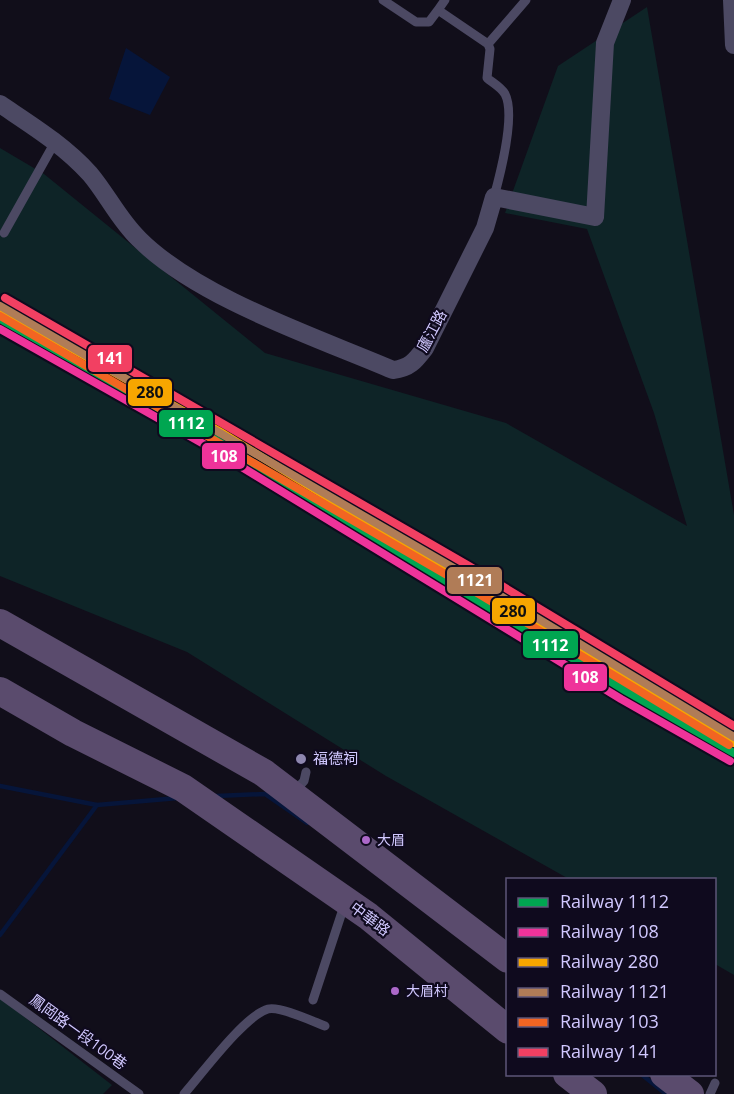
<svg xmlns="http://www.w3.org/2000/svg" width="734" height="1094" font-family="'Open Sans','Noto Sans TC',sans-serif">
<rect width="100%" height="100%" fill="#110e1a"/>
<!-- green -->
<path fill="#0e2427" d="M647 7 734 515V975L715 964 714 880 569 879 386 776 187 652 0 576V148L44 174 265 353 506 423 687 526 654 413 587 229 505 213 558 66Z
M0 998 112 1085 103 1094H0Z"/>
<!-- water -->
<path fill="#06153a" d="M126 48 170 77 150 115 109 99Z"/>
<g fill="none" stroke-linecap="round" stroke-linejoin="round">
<!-- stream -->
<path stroke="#06153a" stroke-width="4.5" d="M0 786 97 805 178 798
M216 796 265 794 307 823
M0 935 97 805
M641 1074 666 1094"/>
<!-- lane -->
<path stroke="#4c4963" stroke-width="9" d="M383 0 416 22H429L438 10
M445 0 438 10 488 44
M494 197C500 175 516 115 505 94 501 87 493 83 487 78L490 49 488 44 526 0
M4 233 55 142
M294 792 304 781 306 772
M0 994 139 1094
M313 1000 345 903
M184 1094C201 1075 245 1015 268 1009 280 1006 312 1021 325 1026
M710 1094 715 1083"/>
<!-- street -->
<path stroke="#4c4963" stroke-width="18" d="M732 0 734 45
M0 104C31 125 64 145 90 174 107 194 119 220 139 239 198 298 316 337 393 370 410 368 415 361 425 348L485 228 494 197 595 217 605 43 622 0"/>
<!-- primary -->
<path stroke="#5a4b6d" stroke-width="28" d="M0 623 264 773 508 959
M0 691 73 733 183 788 368 916 508 1030
M567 1074 593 1094
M664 1074 690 1094"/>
<!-- rail-1 casing -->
<g stroke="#0f0a1e" stroke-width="12">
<path id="rail-1" d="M0 319 214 439 626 691 734 753"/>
</g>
<!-- rail-2 casing -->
<g stroke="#0f0a1e" stroke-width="12">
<path id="rail-2" d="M0 329 209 447 621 699 730 761"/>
</g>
<!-- rail-3 casing -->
<g stroke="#0f0a1e" stroke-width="12">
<path id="rail-3" d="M4 311 219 431 631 683 734 743"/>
</g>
<!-- rail-4 casing -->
<g stroke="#0f0a1e" stroke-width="12">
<path id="rail-4" d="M0 306 464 574 734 737"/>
</g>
<!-- rail-5 casing -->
<g stroke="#0f0a1e" stroke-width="12">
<path id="rail-5" d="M0 316 459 582 729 745"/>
</g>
<!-- rail-6 casing -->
<g stroke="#0f0a1e" stroke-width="12">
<path id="rail-6" d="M5 298 469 566 734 726"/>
</g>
<!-- rail-1 -->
<use href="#rail-1" stroke="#00a651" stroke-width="8"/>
<!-- rail-2 -->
<use href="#rail-2" stroke="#ef339a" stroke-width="8"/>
<!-- rail-3 -->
<use href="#rail-3" stroke="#f7a600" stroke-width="8"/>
<!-- rail-4 -->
<use href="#rail-4" stroke="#b07c57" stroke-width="8"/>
<!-- rail-5 -->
<use href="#rail-5" stroke="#f26522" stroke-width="8"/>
<!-- rail-6 -->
<use href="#rail-6" stroke="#f24062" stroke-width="8"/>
</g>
<!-- markers -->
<circle fill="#8e87af" stroke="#0f0a1e" stroke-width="2" cx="301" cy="759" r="6"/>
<g fill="#ac68c9" stroke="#0f0a1e" stroke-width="2">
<circle cx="366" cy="840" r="5"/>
<circle cx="395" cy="991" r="5"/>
</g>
<g text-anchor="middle" stroke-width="4.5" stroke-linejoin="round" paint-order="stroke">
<!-- bus labels -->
<g font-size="14" fill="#d1c8ff" stroke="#0f0a1e" text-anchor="start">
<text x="377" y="845">大眉</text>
<text x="406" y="996">大眉村</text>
</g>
<!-- street labels -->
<g font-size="15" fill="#d1c8ff" stroke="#0f0a1e">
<text transform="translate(432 331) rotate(-62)" y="5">廬江路</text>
<text transform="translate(370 919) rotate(37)" y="5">中華路</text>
<text transform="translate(78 1032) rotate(36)" y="5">鳳岡路一段100巷</text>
</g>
<!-- poi labels -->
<g font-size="15" fill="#d1c8ff" stroke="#0f0a1e" text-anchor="start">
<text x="313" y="764">福德祠</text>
</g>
</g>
<g stroke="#0f0a1e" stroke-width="2">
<rect x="87" y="344" width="46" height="29" rx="6" fill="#f24062"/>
<rect x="127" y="378" width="46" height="29" rx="6" fill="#f7a600"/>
<rect x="158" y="409" width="56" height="29" rx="6" fill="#00a651"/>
<rect x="201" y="442" width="45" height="28" rx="6" fill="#ef339a"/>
<rect x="446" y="566" width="57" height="29" rx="6" fill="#b07c57"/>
<rect x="491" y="597" width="45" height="28" rx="6" fill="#f7a600"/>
<rect x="522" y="630" width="57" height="29" rx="6" fill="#00a651"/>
<rect x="563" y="663" width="45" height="29" rx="6" fill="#ef339a"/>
</g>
<g font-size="16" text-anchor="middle" font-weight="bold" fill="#fff">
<text x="110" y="364">141</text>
<text x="186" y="429">1112</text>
<text x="224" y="462">108</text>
<text x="475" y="586">1121</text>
<text x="550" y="651">1112</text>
<text x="585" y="683">108</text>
</g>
<g font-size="16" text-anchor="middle" font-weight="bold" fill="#111">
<text x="150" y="398">280</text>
<text x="513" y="617">280</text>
</g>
<!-- legend -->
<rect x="506" y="878" width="210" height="198" fill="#0f0a1e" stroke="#5d5678" stroke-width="1.5"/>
<rect x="518" y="898" width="30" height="9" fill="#00a651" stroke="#5d5678" stroke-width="1.5"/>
<text x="560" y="908" font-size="18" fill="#d1c8ff">Railway 1112</text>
<rect x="518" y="928" width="30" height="9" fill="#ef339a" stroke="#5d5678" stroke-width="1.5"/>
<text x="560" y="938" font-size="18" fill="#d1c8ff">Railway 108</text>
<rect x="518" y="958" width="30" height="9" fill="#f7a600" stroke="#5d5678" stroke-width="1.5"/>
<text x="560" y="968" font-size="18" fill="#d1c8ff">Railway 280</text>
<rect x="518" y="988" width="30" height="9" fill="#b07c57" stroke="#5d5678" stroke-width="1.5"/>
<text x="560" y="998" font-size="18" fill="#d1c8ff">Railway 1121</text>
<rect x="518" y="1018" width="30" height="9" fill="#f26522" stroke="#5d5678" stroke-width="1.5"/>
<text x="560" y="1028" font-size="18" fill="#d1c8ff">Railway 103</text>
<rect x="518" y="1048" width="30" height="9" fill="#f24062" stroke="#5d5678" stroke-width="1.5"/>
<text x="560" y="1058" font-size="18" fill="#d1c8ff">Railway 141</text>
</svg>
